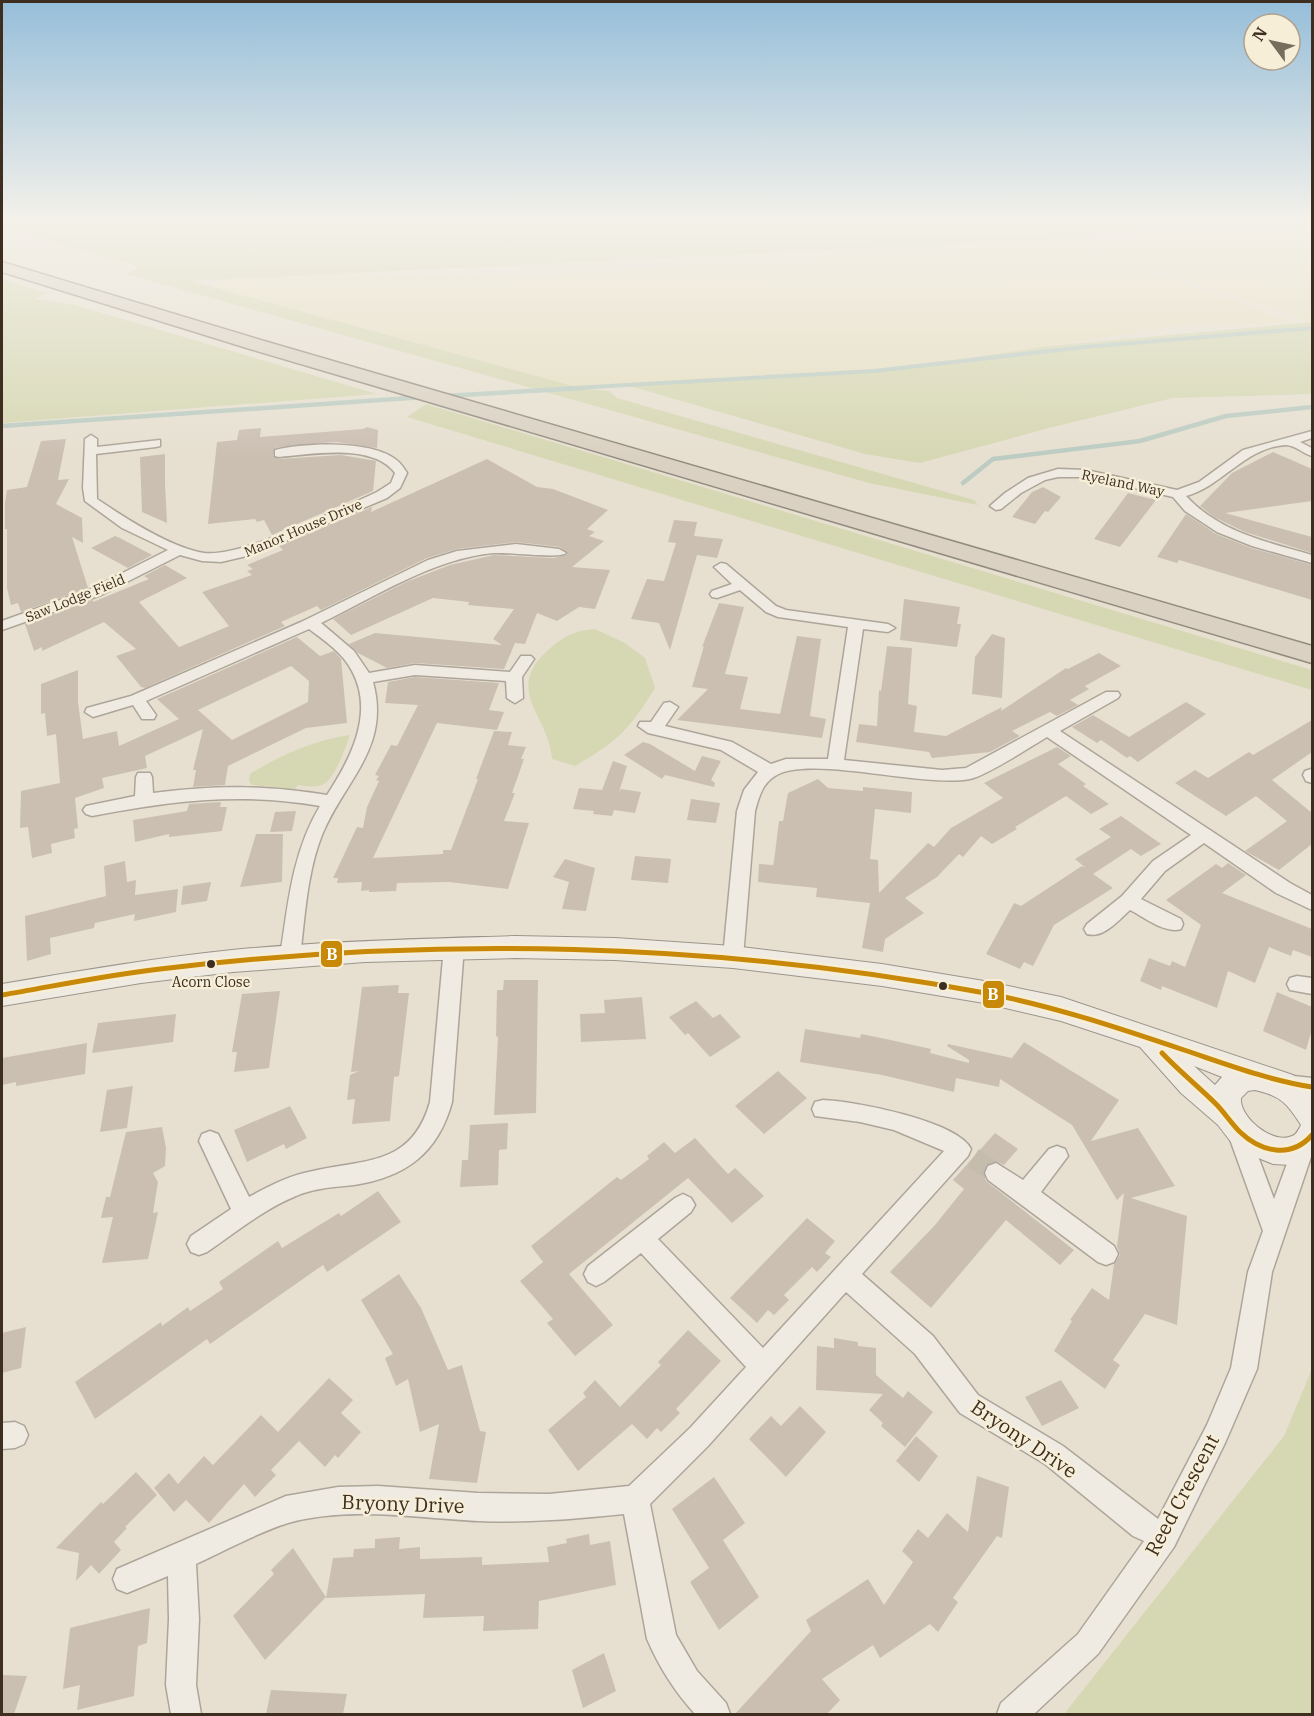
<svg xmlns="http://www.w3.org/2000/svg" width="1314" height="1716" font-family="'IBM Plex Serif',serif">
<rect width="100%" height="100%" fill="#e7e0d1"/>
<!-- farmland -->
<path fill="#e6dfc2" d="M1312 218V322L1079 244Z
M1064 243 1178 280 1296 324H1193L874 372 580 388 214 287 226 275 560 274Z"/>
<!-- green -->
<path fill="#d6d7b3" d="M2 218H1271L1062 239 191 281 580 388 609 391 617 398 974 500 978 505 869 483 126 274 140 267 2 228Z
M2 279 46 293 35 299 75 305 377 394 2 423Z
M1312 322V394L1173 398 1049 428 920 463 865 454 626 385 874 372 1048 346Z
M426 404 1312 670V690L407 417Z
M595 629 625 643 645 658 655 688C629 730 618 741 575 766L552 759C550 718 504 691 546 652 563 637 572 631 595 629Z
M350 735C346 747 334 781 322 785 314 788 306 786 298 785L295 789 252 785 249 781 250 774C280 755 315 740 350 735Z
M1312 1369V1714H1064L1284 1436Z"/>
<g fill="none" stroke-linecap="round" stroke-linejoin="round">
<!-- stream-far1 -->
<path stroke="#bcccc2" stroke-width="4" d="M557 389 874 371 1085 347 1312 328"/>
<!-- stream -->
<path stroke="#bcccc2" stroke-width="4.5" d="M444 396 583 388
M2 426 424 397
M963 483 993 459 1140 441 1226 416 1312 407"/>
</g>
<!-- building -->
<path fill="#cbbfb2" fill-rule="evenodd" d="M367 427 378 430 377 448 337 442 303 444 275 448 273 456 279 459 341 455 371 460 376 461 373 491 272 535 264 520 257 522 255 519 208 524 217 442 237 440 239 430 261 428 260 437 363 429Z
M66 439 58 480 69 479 56 504 82 518 83 543 72 537 88 588 21 612 18 603 11 605 7 588V529H5V503L7 490 27 487 41 441Z
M1273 452 1312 469V501L1225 513 1312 537V553L1245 532 1214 517 1200 506 1232 473Z
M165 454V483L167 523 142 512 140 457Z
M487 459 537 487 553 489 608 510 587 529 595 532 589 536 604 541 572 567 610 570 595 609 579 607 557 621 537 613 525 644 515 643 504 669 415 663 387 668 358 653 349 644 375 633 502 645 493 639 514 609 468 605 469 602 433 598 351 635 333 619 406 582 450 565 494 555 554 558 568 554 560 547 516 542 457 549 427 558 321 610 317 606 281 622 285 626 145 688 141 687 116 656 136 649 104 622 42 651V647L34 651 25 624 93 600V602L149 579 144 576 165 565 187 578 139 602 179 647 229 626 202 592 252 575 247 571 253 569 247 565 283 550 279 546 372 507 371 512Z
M1043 487 1061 497 1048 512 1045 511 1035 524 1012 517 1032 492Z
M1128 493 1156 500 1120 547 1094 539Z
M1186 514 1216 534 1251 548 1312 565V600L1179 560 1177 563 1157 557Z
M674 520 697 522 694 536 723 539 717 558 697 555 670 650 659 623 631 619 647 579 664 581 676 543 668 542Z
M115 536 120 538 152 555 128 568 91 548Z
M904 599 960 607 957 624H961L957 647 900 640Z
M719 603 744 607 725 674 748 677 740 709 780 714 797 636 821 639 810 716 826 719 822 738 677 720 708 689 692 687 704 646 702 647Z
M992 634 1005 638 1002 698 972 694 975 657Z
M297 637 320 656 334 651 341 659 347 723 306 728 228 766 225 785 193 787 196 770H193L203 729 145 756 147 768 102 778 104 788 75 798 78 828 74 829 75 838 51 844 52 853 32 858 28 827 20 828 21 791 60 783 56 734 47 736 45 713 41 714V684L78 670V702L83 739 117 731 119 746 179 719 157 699ZM291 666 309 681 308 702 232 740 198 710Z
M887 646 912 648 908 704 917 706 914 732 946 736 1002 707 1001 711 1066 668 1068 669 1099 653 1121 666 1085 686 1089 689 1070 700 1078 705 1057 716 1050 712 1012 731 1020 736 990 752 932 758 929 752 856 742 859 724 877 726 879 690 881 691Z
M415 677 499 683 489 710 504 712 497 730 437 723 373 858 443 854V850H451L478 779H476L494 731 512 732 508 745 526 747 521 759H524L512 793H515L504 821 529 823 508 889 449 882 397 883 396 891 369 892V890L361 891 362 882 337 883 338 878H333L357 827 363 828 367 807 379 781 376 780 379 776 375 775 391 745 397 746 418 705 385 703 388 682Z
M1186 702 1206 714 1138 762 1130 756 1127 758 1101 740 1097 743 1072 727 1093 715 1129 737Z
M1312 720V752L1272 780 1312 813V844L1279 870 1245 851 1287 821 1256 796 1226 816 1175 783 1195 770 1208 778 1249 752 1253 755Z
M643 742 650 744 695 771 702 756 721 761 711 780 715 783 714 787 665 775 662 779 624 755Z
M1057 747 1071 756 1058 764 1086 784 1083 786 1109 804 1091 814 1066 796 1015 827 1017 829 992 844 981 836 963 857 959 854 937 877 905 898 924 913 885 939 883 952 862 948 870 903 816 897 817 888 758 882 759 864 773 865 774 861 779 821H783L788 793 818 779 828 788 863 791V787L912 792 911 813 875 809 870 859 878 860 879 893 928 843 934 847 951 828 1003 798 984 783Z
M613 761 627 766 619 792 621 789 641 792 635 813 614 810 612 816 593 814 594 811 573 809 579 788 602 790Z
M691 799 720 803 716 823 687 820Z
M221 802 220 807H227L222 831 169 837V834L135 842 133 820 187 811 189 804Z
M296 811 292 831 270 832 275 812Z
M1121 816 1161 844 1141 856 1131 849 1093 874 1113 888 1054 925 1033 966 1024 962 1020 969 986 954 1014 903 1021 906 1082 866 1086 868 1075 859 1111 837 1099 829Z
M256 834H283L282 882 240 887Z
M635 856 671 859 668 883 631 880Z
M565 859 595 868 586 911 562 909 569 882 553 877Z
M125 861 127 882 136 880 135 895 178 889 176 912 134 921 135 914 95 923 94 928 50 938 51 954 27 961 25 916 106 896 104 866Z
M1228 863 1246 875 1222 893 1312 929V957L1293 950 1291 956 1269 947 1255 983 1228 971 1217 1008 1162 986 1161 990 1140 981 1149 958 1170 966 1172 961 1185 967 1201 925 1166 900 1216 864 1222 868Z
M211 882 207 901 181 905 183 886Z
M504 980H538L536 1113 494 1115 498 1036 496 1037 497 990H503Z
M399 985 398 993H409L399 1076 394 1077 390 1121 352 1124 355 1099 347 1100 350 1075 359 1071 351 1072 362 987Z
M280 991 269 1068 234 1072 237 1052H232L242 994Z
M1277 992 1312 1007V1029L1306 1050 1263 1031Z
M642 997 646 1039 581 1042 580 1014 605 1013 604 1000Z
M696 1001 713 1018 720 1014 741 1037 710 1057 688 1033 685 1035 669 1017Z
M176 1014 173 1042 92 1053 98 1023Z
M805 1029 860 1038 861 1034 886 1039 931 1049 930 1053 969 1063V1060L947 1046 948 1044 1012 1058 1024 1042 1119 1100 1091 1141 1138 1128 1175 1186 1131 1198 1187 1216 1177 1325 1145 1314 1113 1360 1120 1365 1105 1389 1054 1351 1072 1321 1070 1320 1092 1288 1109 1300 1114 1264 1120 1255 1117 1246 1124 1193 1117 1200 1072 1125 1000 1079 999 1087 956 1078 954 1092 882 1075 800 1062Z
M87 1043 85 1074 16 1086V1082L2 1085V1058Z
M778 1071 807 1098 764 1134 735 1106Z
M133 1086 127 1128 100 1132 107 1090Z
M290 1106 307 1138 286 1149 284 1144 247 1162 234 1130Z
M508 1123 507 1149 499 1150 498 1185 460 1187 462 1160H468L470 1125Z
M162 1127 166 1148 165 1166 153 1173 158 1182 153 1213 158 1212 148 1259 102 1263 113 1217 101 1218 106 1197H110L126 1132Z
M995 1133 1018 1149 1004 1165 995 1161 986 1165 983 1172 986 1181 1074 1250 1060 1265 1006 1220 931 1308 890 1272 935 1225 964 1189 953 1180Z
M695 1138 728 1174 735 1168 764 1196 732 1223 688 1178 569 1274 613 1325 575 1356 547 1323 553 1319 520 1281 543 1262 531 1246 617 1177 621 1180 649 1159 647 1156 664 1142 675 1153Z
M378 1191 401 1222 327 1272 323 1265 210 1344 207 1339 95 1419 75 1382 161 1322 162 1326 188 1307 190 1311 223 1289 219 1282 278 1241 282 1248 339 1213 341 1216Z
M807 1218 835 1241 825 1253 831 1257 817 1272 812 1267 784 1295 789 1300 774 1315 768 1310 757 1323 730 1298Z
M399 1274 421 1308 448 1370 462 1365 480 1431 486 1432 477 1483 429 1479 439 1424 420 1432 408 1379 396 1386 385 1358 393 1354 361 1300Z
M26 1327 21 1368 2 1373V1333Z
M688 1330 721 1361 676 1409 680 1413 661 1432 657 1428 647 1439 632 1424 578 1471 548 1430 586 1397 583 1393 595 1380 620 1407 661 1365 658 1362Z
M834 1338 858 1342V1346L876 1348V1375L903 1398 908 1391 933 1412 905 1447 881 1426 883 1423 869 1410 883 1394 816 1390 817 1346 834 1348Z
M329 1378 353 1400 341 1413 361 1432 338 1458 335 1455 325 1467 299 1441 271 1470 276 1475 255 1497 244 1484 209 1523 186 1500 174 1512 154 1488 169 1473 178 1484 204 1456 213 1465 261 1415 278 1432Z
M1061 1380 1079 1408 1042 1426 1025 1397Z
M800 1406 826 1432 786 1477 749 1439 771 1416 781 1426Z
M916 1436 938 1456 919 1482 896 1461Z
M136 1472 157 1495 125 1527 127 1528 114 1542 121 1550 99 1574 91 1565 76 1581 79 1553 56 1548 101 1502 103 1504Z
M977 1476 1009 1487 1002 1538 997 1536 953 1598 958 1602 938 1632 930 1624 880 1658 873 1645 822 1679 840 1700 827 1714H735L811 1631 806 1620 868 1579 884 1605 913 1562 902 1551 918 1529 928 1538 947 1513 968 1532Z
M714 1477 745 1523 723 1540 759 1597 719 1630 690 1582 709 1568 672 1509Z
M589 1534 590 1545 610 1541 616 1585 539 1601 538 1629 483 1631 484 1616 423 1618 425 1594 326 1598 333 1558 353 1557 354 1549 375 1548V1539L400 1537 399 1549 420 1547V1559L482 1557V1565L549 1562 547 1547 567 1543 566 1539Z
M293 1548 326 1597 265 1660 233 1616 274 1574 271 1570Z
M150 1608 147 1643 138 1646 134 1696 77 1710 80 1685 63 1689 70 1628Z
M604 1653 616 1691 583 1708 572 1670Z
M2 1675 27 1676 14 1714H2Z
M271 1690 347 1694 343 1714H266Z"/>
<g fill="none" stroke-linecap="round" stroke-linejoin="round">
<!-- street-tunnel -->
<path stroke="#c5bcae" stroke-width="21" stroke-dasharray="21 10" stroke-linecap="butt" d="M973 1158 996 1173"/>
<!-- street casing -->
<g stroke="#ada599" stroke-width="3">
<path id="street" d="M1307 218H1312V221H1309Z
M1312 431V438L1300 442 1312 448V456C1304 454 1295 445 1286 445 1245 447 1223 486 1186 496 1219 532 1267 542 1312 555V563L1252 546 1217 532 1185 511 1173 497 1086 477H1058L1045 480 1021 493 1001 509 996 510 990 506 1005 493 1028 478 1058 469 1086 470 1177 490 1199 482 1243 450Z
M91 435 97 439V447L160 440V446L156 447 96 454 97 499C125 518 171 548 204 553 242 558 339 509 377 492L391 483 395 473C373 443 312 454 279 457L275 456V450C305 443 369 440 395 459 400 462 404 468 407 473L400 488 387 498 255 554 221 562 202 561 180 555 101 595 2 630V621L91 589 168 550 122 528 85 501 83 488 85 439Z
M516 544 559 549 566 553C560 559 508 552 494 553 434 558 375 597 321 623L354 651 369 673 415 665 510 672 521 656H531L534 659 522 677 523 698 515 703 507 698 506 681 415 675 373 682C391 748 344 781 322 835 307 873 305 916 300 957L297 962 290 965 283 962 280 957C288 904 292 853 320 806 240 792 171 801 92 816L86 814 83 810 86 806 135 796 136 777 138 773H150L152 777 153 793C216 785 264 785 327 795 350 760 375 713 352 671 343 653 325 641 309 629L146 701 156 715 154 719H142L133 705 93 717 85 712 87 708 131 696 301 622 428 560 457 551Z
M721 563 726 564 776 606 786 610 888 624 895 628 888 632 863 629 844 760 942 770 966 768 1106 692H1118L1120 695 1118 698 1060 731 1290 883 1312 895V910L1276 893 1204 843 1165 871 1141 899 1181 919 1183 924 1181 929C1165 934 1144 917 1130 910 1119 920 1103 939 1087 934L1084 929 1087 924 1122 896 1153 861 1191 835 1047 737C1030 747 988 775 970 779 922 788 808 754 775 776 762 784 759 797 755 811L743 957 740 962 733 965 726 962 723 957 737 811 744 790 758 772 721 750 648 733 638 726 640 722H651L664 703 670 702 678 707 665 726 732 742 771 764 786 759H828L848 627 778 617 766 612 740 590 717 598 712 597 710 594 712 591 732 584 714 567Z
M1311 769 1312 770V783L1306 781 1303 775 1305 771Z
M454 940 461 942 464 947 452 1102C438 1153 406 1177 354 1185 335 1187 314 1188 296 1196 264 1209 236 1232 207 1252L199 1255 191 1252 187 1244 191 1236 231 1209 199 1141 202 1134 210 1131 218 1134 249 1197C269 1186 290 1175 313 1171 365 1159 412 1166 430 1102L444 947 447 942Z
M1297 976 1312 978V994L1290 990 1287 984 1290 978Z
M1284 1075 1312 1078V1096L1276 1090 1273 1084 1276 1078Z
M823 1100C854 1101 958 1121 971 1149L968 1156 862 1274 933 1336 978 1395 1063 1446 1158 1519 1207 1425 1231 1368 1248 1272 1263 1231 1227 1131 1230 1124 1238 1121 1246 1124 1274 1199 1296 1139 1304 1136 1312 1139V1154L1272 1272 1257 1369 1225 1443 1174 1547 1098 1654 1034 1714H997L1001 1703 1078 1634 1144 1541 1133 1536 1045 1464 960 1413 915 1354 846 1292 708 1446 650 1504 676 1635 697 1671 726 1703 730 1714H695C675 1692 659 1667 647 1639L624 1514C575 1519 528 1523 478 1521 415 1518 350 1506 288 1523 259 1532 224 1551 196 1564L199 1619 196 1685 201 1714H171L166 1685 169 1619 168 1576 127 1593 117 1589 113 1579 117 1569 286 1496 338 1487 378 1486 478 1493 549 1494 629 1486 690 1428 746 1367 641 1253 604 1282 596 1286 588 1282 584 1274 588 1266 675 1198 683 1194 691 1198 695 1205 691 1212 658 1239 763 1348 944 1151 894 1130 860 1122 815 1116 812 1109 815 1102Z
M1057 1146 1065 1149 1068 1156 1041 1192 1114 1246 1118 1254 1114 1262 1106 1265 1098 1262 988 1180 985 1173 988 1166 996 1163 1023 1180 1049 1149Z
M15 1422 24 1426 28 1435 24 1444 15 1448 2 1449V1423Z"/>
</g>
<!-- secondary casing -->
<g stroke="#9c958a" stroke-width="2">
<path id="secondary" d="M515 936 615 938 733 946 882 964 984 981 1061 997 1293 1075 1312 1091V1157L1290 1165 1273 1164 1246 1153 1231 1142 1218 1125 1181 1093 1140 1047 1061 1021 984 1003 882 986 733 968 615 960 515 958 365 962 233 972 141 983 2 1006V984C79 971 155 958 232 950 326 941 421 939 515 936ZM1194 1066 1222 1077 1215 1085ZM1255 1090C1281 1096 1287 1103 1301 1125 1299 1129 1296 1135 1292 1136 1273 1145 1239 1117 1241 1098L1248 1091Z"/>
</g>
<!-- highway casing -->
<g stroke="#928b80" stroke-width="3">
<path id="highway" d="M2 262 264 341 1312 646V663L250 349 2 272Z"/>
</g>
<!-- street -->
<use href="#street" fill="#efebe3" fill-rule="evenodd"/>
<!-- secondary -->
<use href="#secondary" fill="#efebe3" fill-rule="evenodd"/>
<!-- highway -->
<use href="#highway" fill="#dad1c2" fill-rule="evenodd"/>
<!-- bus-1 casing -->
<g stroke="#f7eed8" stroke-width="10">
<path id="bus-1" d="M2 995C55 986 107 975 160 969 434 936 714 942 985 993 1053 1006 1119 1028 1184 1050 1226 1064 1268 1080 1312 1087
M1162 1053C1179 1071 1198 1086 1216 1104 1224 1112 1231 1123 1240 1132 1261 1152 1291 1159 1312 1135"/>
</g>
<!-- bus-1 -->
<use href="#bus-1" stroke="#c88808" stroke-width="5"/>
</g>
<!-- sky -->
<linearGradient id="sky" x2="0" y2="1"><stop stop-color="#96bed9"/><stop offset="0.48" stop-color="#f4f1ea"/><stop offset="1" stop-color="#f4f1ea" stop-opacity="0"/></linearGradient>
<rect width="1314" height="458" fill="url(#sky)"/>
<!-- markers -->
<g fill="#3d2e20" stroke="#f7eed8" stroke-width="2">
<circle cx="211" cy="964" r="5"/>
<circle cx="943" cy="986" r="5"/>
</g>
<g text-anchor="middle" stroke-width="5" stroke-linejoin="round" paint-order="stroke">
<!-- far-street labels -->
<g font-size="14" fill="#3d2e20" stroke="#f7eed8">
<text transform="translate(1123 483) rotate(12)" y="5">Ryeland Way</text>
<text transform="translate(303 528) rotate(-23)" y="5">Manor House Drive</text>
<text transform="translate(75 598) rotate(-22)" y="5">Saw Lodge Field</text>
</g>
<!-- bus labels -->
<g font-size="14" fill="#3d2e20" stroke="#f7eed8">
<text x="211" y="987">Acorn Close</text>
</g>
<!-- near-street labels -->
<g font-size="20" fill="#3d2e20" stroke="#f7eed8">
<text transform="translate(1024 1439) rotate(34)" y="7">Bryony Drive</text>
<text transform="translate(1182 1495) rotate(-62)" y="7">Reed Crescent</text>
<text transform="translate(403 1504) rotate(2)" y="7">Bryony Drive</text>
</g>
</g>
<g stroke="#f7eed8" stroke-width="2">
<rect x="320" y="940" width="23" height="28" rx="6" fill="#c88808"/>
<rect x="982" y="980" width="23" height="29" rx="6" fill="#c88808"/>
</g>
<g font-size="16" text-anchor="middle" font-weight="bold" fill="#fff">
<text x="332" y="960">B</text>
<text x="993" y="1000">B</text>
</g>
<!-- border -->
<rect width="1314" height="1716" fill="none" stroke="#3d2e20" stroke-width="6"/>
<!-- north arrow -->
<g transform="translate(1272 42) rotate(303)"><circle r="28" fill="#f7eed8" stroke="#ada18e" stroke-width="1.5"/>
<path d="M0-4.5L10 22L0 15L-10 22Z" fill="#786c5e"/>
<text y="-9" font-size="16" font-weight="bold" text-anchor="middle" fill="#3d2e20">N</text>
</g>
</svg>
